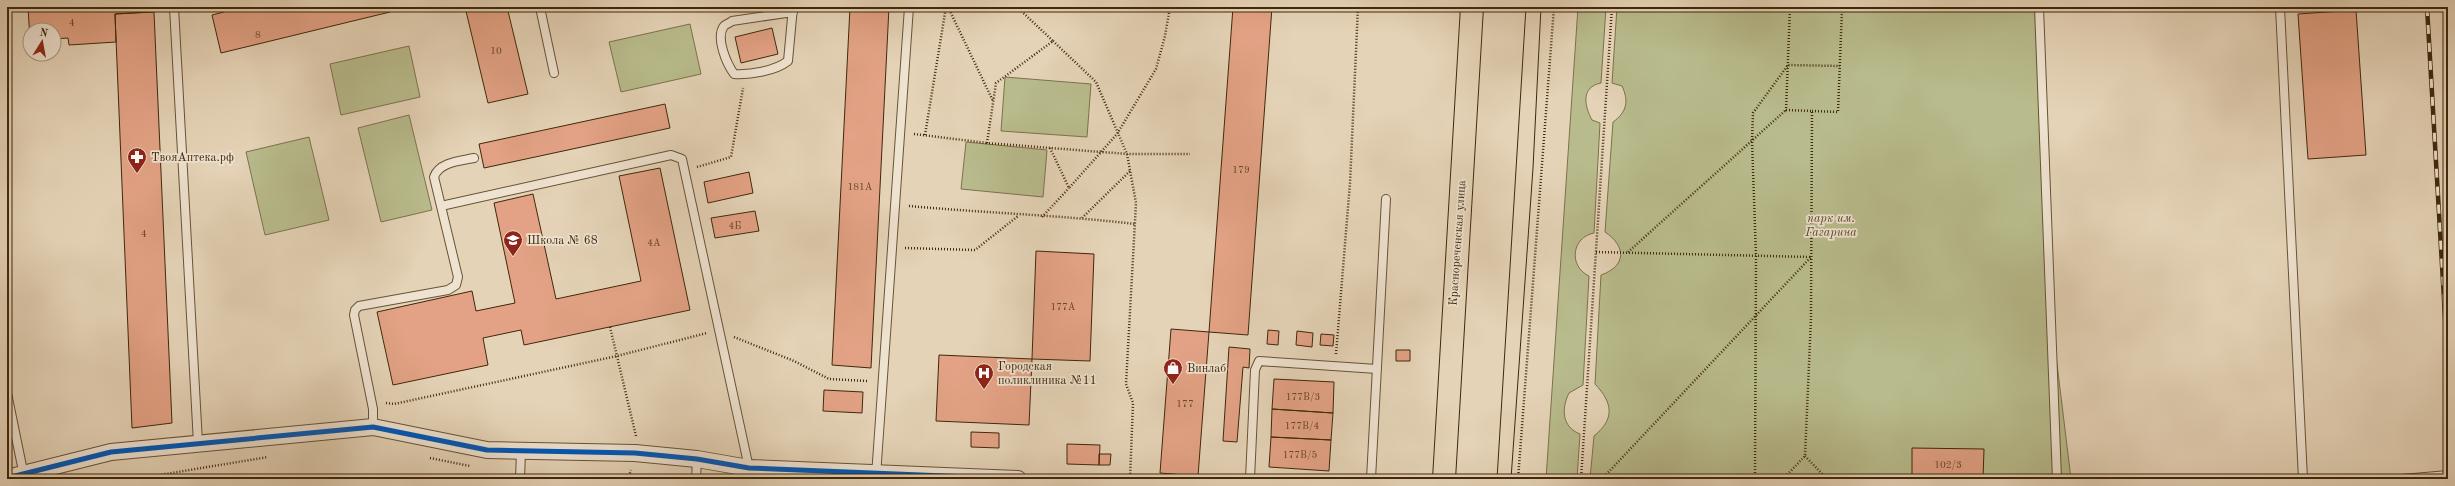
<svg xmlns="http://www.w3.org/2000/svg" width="2455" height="486" font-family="'Old Standard TT',serif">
<rect width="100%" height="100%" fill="#e5d3b7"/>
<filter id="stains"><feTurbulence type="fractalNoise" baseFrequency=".005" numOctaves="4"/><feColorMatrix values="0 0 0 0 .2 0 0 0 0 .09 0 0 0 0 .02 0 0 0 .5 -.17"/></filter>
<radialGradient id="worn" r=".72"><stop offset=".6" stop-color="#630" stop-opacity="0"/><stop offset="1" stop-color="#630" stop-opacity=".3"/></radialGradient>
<!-- green -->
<path fill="#b8bb8c" stroke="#7c724b" d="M1578 7H1606L1601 83C1581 87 1584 105 1592 120L1600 123 1594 233C1572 237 1568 266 1589 276L1583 385 1569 393C1561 409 1562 427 1580 434L1577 479H1546Z
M1617 7H2039L2045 265 2071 479H1590L1594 436C1615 419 1613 403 1595 384L1601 275C1627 266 1626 246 1605 232L1613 122C1627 112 1629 101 1622 86L1612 83Z
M690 24 701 74 621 92 609 42Z
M409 46 420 97 341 115 330 64Z
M1005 77 1091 84 1087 137 1001 131Z
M409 115 432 210 381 222 358 128Z
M309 137 329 220 265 235 246 152Z
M966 142 1047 150 1043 197 961 189Z"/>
<!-- building -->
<path fill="#e3a285" stroke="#3f280a" d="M28 7H164V11L115 14 116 42 69 45 68 38 54 39V30H30V40Z
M243 7H389L390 12 221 53 212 15Z
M465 7H507L528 94 488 103Z
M850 7H889L871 368 832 365Z
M1233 7H1272L1248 335 1209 332Z
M2356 10 2366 155 2308 159 2298 14Z
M154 12 172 423 132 428 115 14Z
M772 28 778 54 741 63 735 37Z
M2445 58H2448V122Z
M665 104 670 128 484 168 479 144Z
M660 168 690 310 524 345 521 330 483 338 488 365 393 385 377 312 472 291 476 311 515 303 494 203 533 194 556 299 641 281 619 176Z
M749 172 753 193 708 203 704 182Z
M755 211 759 231 715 238 711 218Z
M1036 251 1094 254 1090 361 1032 359Z
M1171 329 1209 332 1198 476 1160 473Z
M1268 330 1279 331 1278 345 1267 344Z
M1297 331 1313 333 1312 347 1296 345Z
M1321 334 1334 335 1333 346 1320 345Z
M1229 347 1250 349 1249 368 1243 367 1237 442 1223 441Z
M1396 350H1410V361H1396Z
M939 355 1032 359 1029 425 936 421Z
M1274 379 1334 382 1333 413 1272 409Z
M824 390 863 392 862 413 823 411Z
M1272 409 1333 413 1331 440 1271 437Z
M971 432 999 433V448L971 447Z
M1271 437 1331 440 1329 471 1269 467Z
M1067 444 1100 445 1099 465 1067 464Z
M1912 448 1984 449 1983 479H1912Z
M1099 454H1111L1110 465H1099Z"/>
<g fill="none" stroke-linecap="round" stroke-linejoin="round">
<!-- service casing -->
<g stroke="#685335" stroke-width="10">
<path id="service" d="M174 7 198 443
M542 7 541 12 554 73
M2039 7 2057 479
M2280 7 2303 479
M793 12 732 21C730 23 726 24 724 26 715 38 727 64 734 74 750 75 775 71 788 61L793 7
M441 206 671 155 682 159 749 468
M7 393 24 476
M373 427V409L354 315 355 310 359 306 448 290 456 285 458 277 434 177C439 162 460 161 474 158
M876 476 909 7
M520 479 521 451
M696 479 697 459
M1250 479 1255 370 1259 361 1377 369
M1371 479 1386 199
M2402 479 2448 475"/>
</g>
<!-- minor casing -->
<g stroke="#685335" stroke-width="18">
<path id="minor" d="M7 478 111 452 373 427 487 450 635 453 697 459 749 468 1018 479"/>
</g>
<!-- primary casing -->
<g stroke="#3f280a" stroke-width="24">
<path id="primary" d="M1444 479 1472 7"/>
</g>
<!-- path -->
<path stroke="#3f280a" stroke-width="2.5" stroke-dasharray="1 2" stroke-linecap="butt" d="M948 7 993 101
M1017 7 1053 41 996 83 987 143 1127 154H1190
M1053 41 1096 82 1127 154 1136 203 1126 384 1133 403 1130 479
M1812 111 1838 112 1842 9 1817 8
M914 134 987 143
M925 135 946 7
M1050 148 1069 188 1117 134 1156 69 1165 36 1170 7
M697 167 731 157 743 88
M909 206C985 213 1060 215 1135 224
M1042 217 1069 188
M1082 218 1130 171
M905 248 975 250 1018 216
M1596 252 1811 257
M1628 252 1786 110
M610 327 636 436
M734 337 794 361 829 379 868 381
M1336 354 1350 183 1358 7
M386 403 394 404 617 356 707 333
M1805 456 1827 479
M430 458 470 466
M135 479 268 457
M628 479 631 470
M1518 479 1554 7
M1581 479 1612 7
M1602 479 1811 257
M1755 479 1756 256 1752 141 1753 113 1788 65 1840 66
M1783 479 1805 456 1811 318 1812 111 1786 110 1790 7H1817"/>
<!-- service -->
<use href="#service" stroke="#eee2d0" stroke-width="8"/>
<!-- minor -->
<use href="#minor" stroke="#eee2d0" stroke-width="16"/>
<!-- primary -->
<use href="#primary" stroke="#e5d3b7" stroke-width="22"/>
<!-- tram -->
<path stroke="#3f280a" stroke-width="1" d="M1497 479 1526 7
M1511 479 1533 168 1541 7"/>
<!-- rail casing -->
<g stroke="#3f280a" stroke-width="4.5">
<path id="rail" d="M2427 7 2448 368"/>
</g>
<!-- rail -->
<use href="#rail" stroke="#eee2d0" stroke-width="3" stroke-dasharray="9" stroke-linecap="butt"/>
<!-- cycleway casing -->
<g stroke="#eee2d0" stroke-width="8">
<path id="cycleway" d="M7 478 111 452 373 427 487 450 635 453 697 459 749 468 1018 479"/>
</g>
<!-- cycleway -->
<use href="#cycleway" stroke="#0057b8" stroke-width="5"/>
</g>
<!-- icons -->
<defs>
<g id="pharmacy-pin" transform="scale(1)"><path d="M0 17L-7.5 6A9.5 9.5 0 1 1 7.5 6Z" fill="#8f2418" stroke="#eee2d0"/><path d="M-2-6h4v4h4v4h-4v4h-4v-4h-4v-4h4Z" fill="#fff"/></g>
<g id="school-pin" transform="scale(1)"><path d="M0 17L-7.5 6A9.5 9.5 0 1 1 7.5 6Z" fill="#8f2418" stroke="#eee2d0"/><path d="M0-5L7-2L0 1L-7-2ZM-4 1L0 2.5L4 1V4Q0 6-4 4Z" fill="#fff"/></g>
<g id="shop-pin" transform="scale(1)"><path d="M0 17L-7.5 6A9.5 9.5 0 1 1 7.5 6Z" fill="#8f2418" stroke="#eee2d0"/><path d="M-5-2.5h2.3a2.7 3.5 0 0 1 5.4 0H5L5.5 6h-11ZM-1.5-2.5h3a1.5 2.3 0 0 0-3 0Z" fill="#fff"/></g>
<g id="hospital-pin" transform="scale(1)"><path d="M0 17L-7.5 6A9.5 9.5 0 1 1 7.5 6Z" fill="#8f2418" stroke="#eee2d0"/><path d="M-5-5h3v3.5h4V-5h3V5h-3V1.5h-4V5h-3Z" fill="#fff"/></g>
</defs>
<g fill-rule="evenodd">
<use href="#pharmacy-pin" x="137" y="157"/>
<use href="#school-pin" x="513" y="240"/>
<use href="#shop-pin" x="1173" y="368"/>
<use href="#hospital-pin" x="984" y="373"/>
</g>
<g text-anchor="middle" stroke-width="3.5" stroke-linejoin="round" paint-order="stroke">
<!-- number labels -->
<g font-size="10" fill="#684629">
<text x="72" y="26">4</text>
<text x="258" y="38">8</text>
<text x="496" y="54">10</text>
<text x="1241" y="173">179</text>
<text x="860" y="190">181А</text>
<text x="735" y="229">4Б</text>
<text x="144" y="237">4</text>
<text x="654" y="246">4А</text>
<text x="1063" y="310">177А</text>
<text x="1303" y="400">177В/3</text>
<text x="1185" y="407">177</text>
<text x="1302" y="429">177В/4</text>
<text x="1300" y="458">177В/5</text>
<text x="1948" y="468">102/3</text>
</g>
<!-- poi labels -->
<g font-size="12" fill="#3f280a" stroke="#eee2d0" text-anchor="start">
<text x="151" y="161">ТвояАптека.рф</text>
<text x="527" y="244">Школа № 68</text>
<text x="998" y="370">Городская<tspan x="998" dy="14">поликлиника №11</tspan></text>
<text x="1187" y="372">Винлаб</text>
</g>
<!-- park labels -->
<g font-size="12" font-style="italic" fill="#574524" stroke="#eee2d0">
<text x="1831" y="222">парк им.<tspan x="1831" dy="14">Гагарина</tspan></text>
</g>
<!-- street labels -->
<g font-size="12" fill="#3f280a" stroke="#eee2d0">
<text transform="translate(1457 243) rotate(-86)" y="4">Краснореченская улица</text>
</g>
</g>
<!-- margin -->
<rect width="2455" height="486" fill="none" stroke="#e5d3b7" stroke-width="24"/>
<rect x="8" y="8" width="2439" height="470" fill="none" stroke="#3f280a" stroke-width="2"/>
<rect x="12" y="12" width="2431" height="462" fill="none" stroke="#3f280a"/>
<!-- north arrow -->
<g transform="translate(42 42) rotate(11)"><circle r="19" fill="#eee2d0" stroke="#a89881"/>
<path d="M0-3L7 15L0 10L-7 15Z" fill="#8f2418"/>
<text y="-6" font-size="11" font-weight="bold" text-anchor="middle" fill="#3f280a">N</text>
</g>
<rect width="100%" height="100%" filter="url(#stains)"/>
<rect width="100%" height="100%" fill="url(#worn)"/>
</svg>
